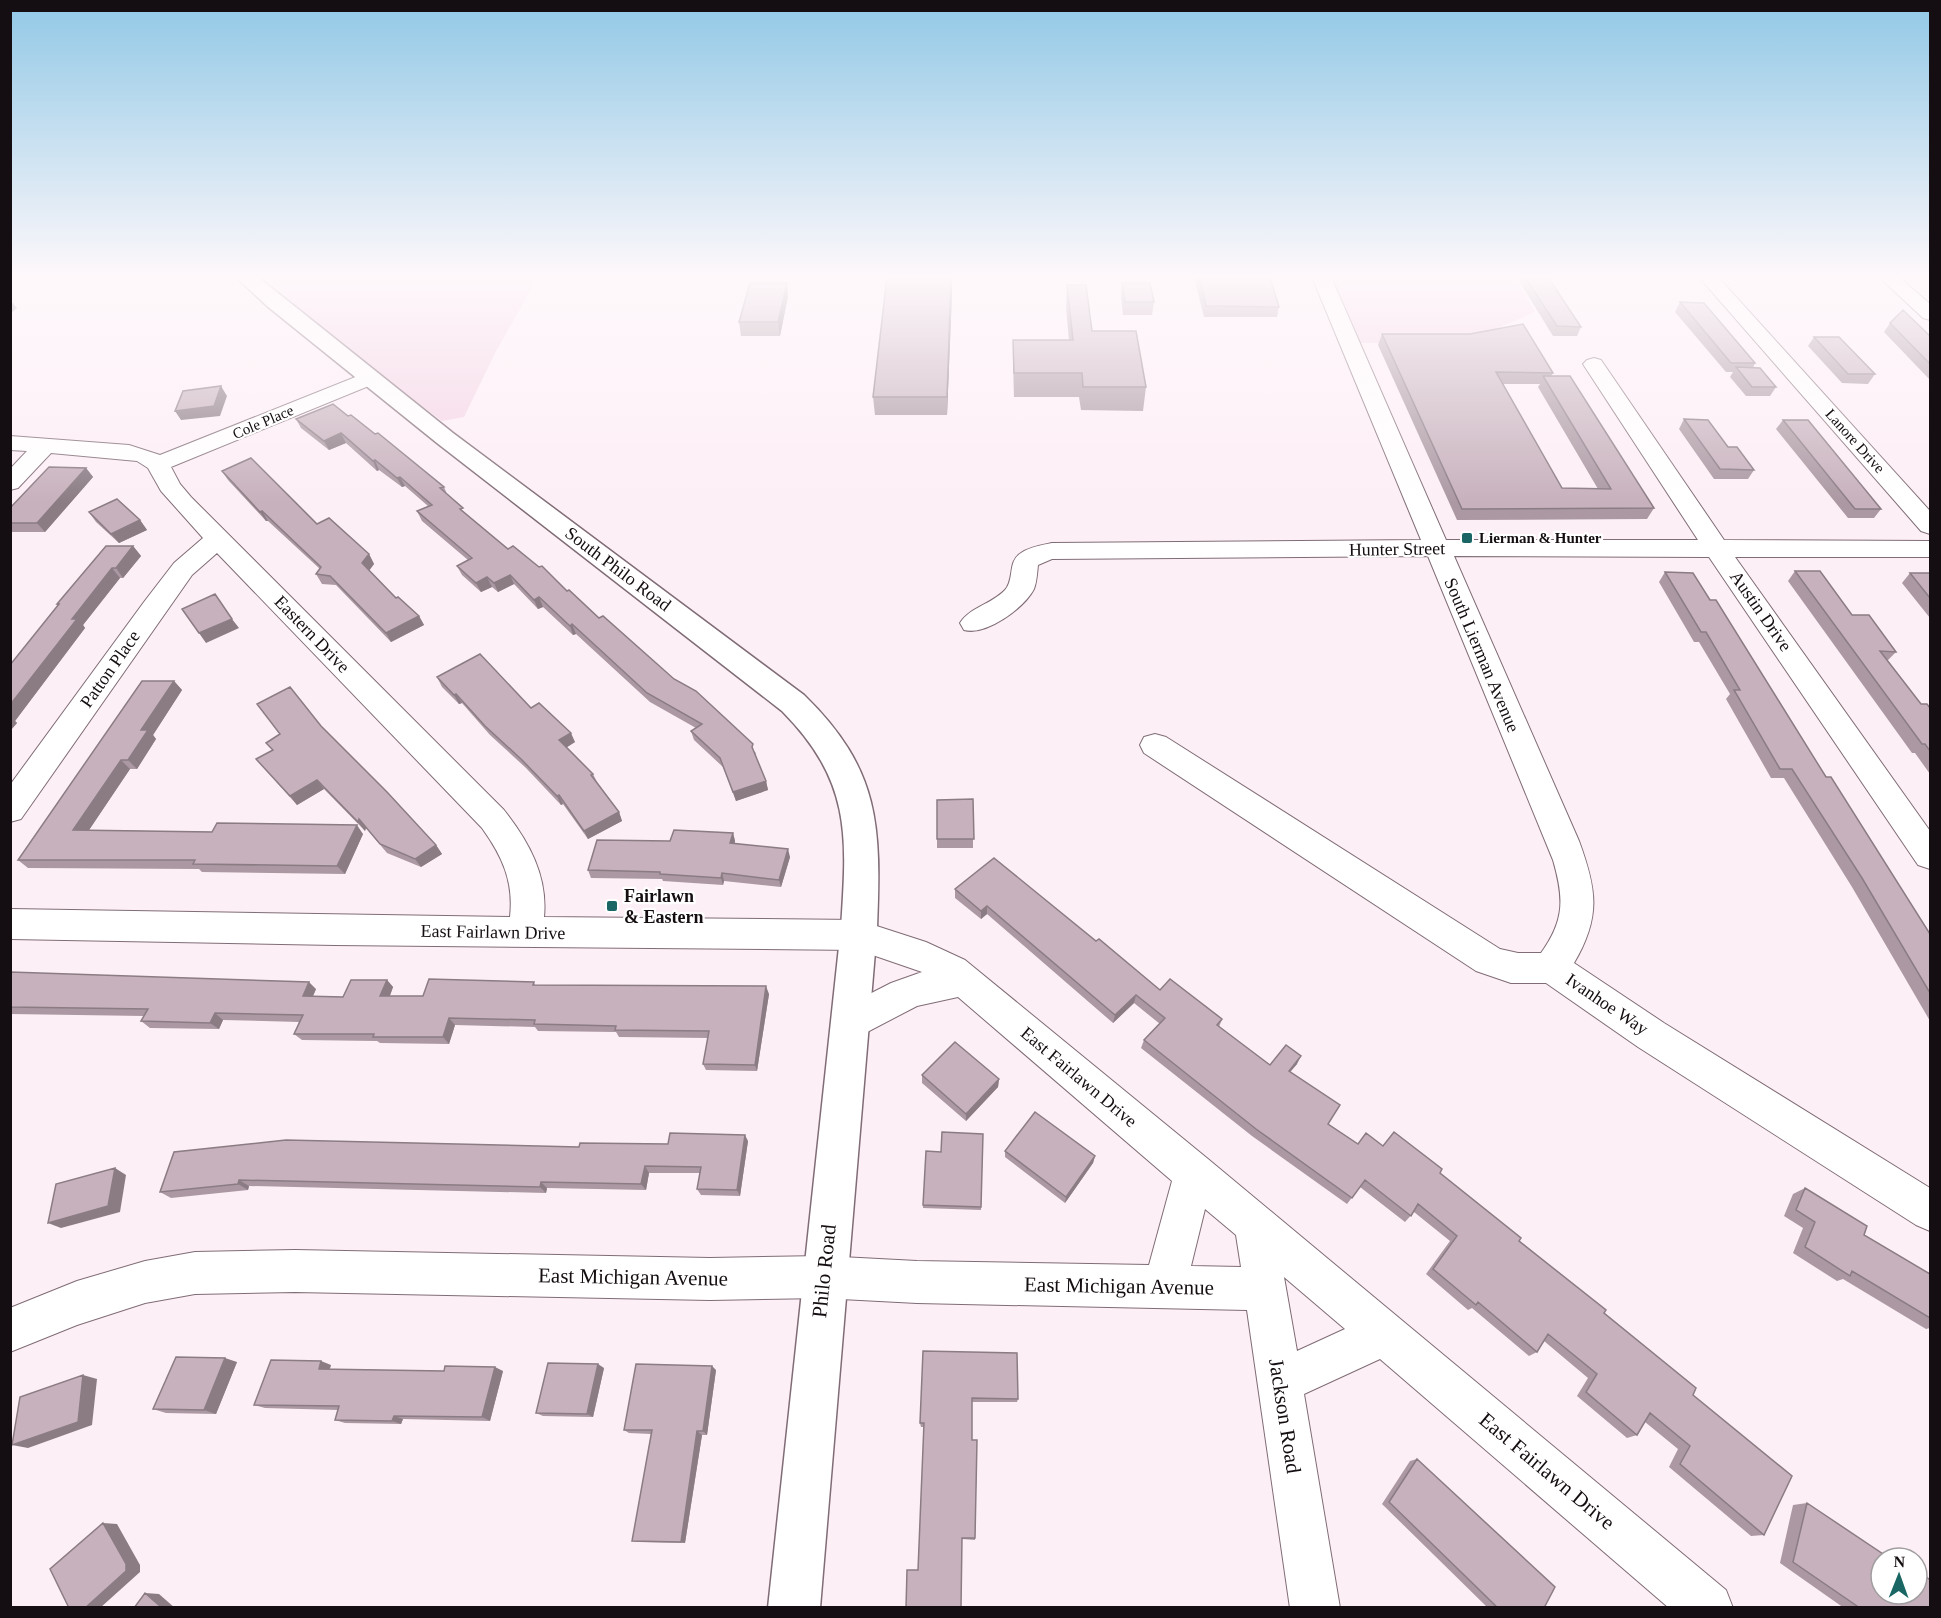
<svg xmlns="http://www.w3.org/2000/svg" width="1941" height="1618" font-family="Georgia,serif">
<rect width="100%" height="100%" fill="#fdeff6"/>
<!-- green -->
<path fill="#f4d4e4" d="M266 277H538L495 353 464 417 442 421C381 376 320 331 266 277Z
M1330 277H1514L1535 312 1463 343H1357Z"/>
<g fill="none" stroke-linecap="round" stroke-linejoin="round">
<!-- minor casing -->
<g stroke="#806c76" stroke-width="2">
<path id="minor" d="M1312 277H1331L1446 540H1698L1583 364 1587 360 1594 358 1601 360 1724 540 1930 541V557H1735L1930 831V869L1918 865 1709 557 1454 556 1579 841C1597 890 1601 917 1574 963L1664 1023 1930 1188V1231L1916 1225 1638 1047 1546 983H1511L1476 971 1144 753 1140 745 1144 737 1155 734 1166 737 1500 949 1518 953H1541C1565 920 1564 898 1553 860L1428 556 1052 559 1038 565C1037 573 1037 581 1034 589 1024 608 986 636 964 630L960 623C970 607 992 604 1005 590 1015 579 1007 562 1021 553 1029 547 1042 545 1052 543L1421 540Z
M1699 277H1718L1930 511V534L1921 531Z
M1879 277H1899L1930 304V320L1923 318Z
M368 372 376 373 379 378 376 383 171 467 180 484 191 497 504 810C529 842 548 876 544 917L858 920 926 942 965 960 1208 1159 1726 1590 1733 1608H1669L1380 1359 1304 1394 1340 1608H1290L1247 1310 917 1303 822 1298 710 1300 295 1292 195 1294 145 1303 77 1325 10 1352V1308L77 1281 145 1261 195 1252 295 1250 710 1258 822 1256 917 1261 1149 1265 1172 1181 958 997 917 1006 850 1041 837 1036 832 1024 837 1012 852 1003 891 983 922 972 858 950 335 945 10 939V909L510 917C514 881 502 856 482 828L217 553 192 575 21 819 10 822V785L144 602 174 563 203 538 161 491 148 468 137 461 51 453 18 488 10 490V469L27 451 10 450V436L129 445 160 455ZM1205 1209 1236 1235 1241 1267 1191 1266ZM1284 1277 1345 1329 1297 1351Z"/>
</g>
<!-- major casing -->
<g stroke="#806c76" stroke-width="3">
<path id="major" d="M236 277H258L453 433 804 695C881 770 881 827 877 928L820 1608H768L841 928C847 836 852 782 782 711L437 443 267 306Z"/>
</g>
<!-- minor -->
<use href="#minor" fill="#fff" fill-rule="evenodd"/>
<!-- major -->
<use href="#major" fill="#fff" fill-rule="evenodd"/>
</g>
<!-- wall -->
<path fill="#ab98a2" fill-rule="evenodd" d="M1194 277H1270L1279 307 1277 317H1204Z
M1520 277H1548L1581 327 1577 336H1553L1519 281Z
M1122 283 1154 302 1152 315H1123L1121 297Z
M1067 285 1092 331 1146 387 1143 411 1081 410 1079 397H1014L1013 364V340H1069L1066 308Z
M952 293 947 415H875L873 397Z
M788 296 780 336H741L739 322Z
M1680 302 1755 363 1753 368 1776 387 1770 396H1746L1730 377 1733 372H1726L1675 312Z
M1890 323 1930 336V380L1884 332Z
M1382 334 1553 373 1551 376 1654 508 1647 519 1457 520 1378 345ZM1503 384H1540L1538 387 1598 489 1562 488Z
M1814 337 1875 374 1868 384 1842 383 1808 346Z
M348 416 444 487 447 494 465 513 508 549 567 591 599 618 756 753 755 755 766 781 768 790 736 801 723 767 694 740 691 731 696 728 650 702 576 634 573 635 543 607 538 609 514 584 498 592 492 587 481 592 462 575 457 566 468 560 422 521 417 511 428 506 405 486 402 487 379 470 377 471 346 443 329 450 301 428 296 419Z
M1684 419 1728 447 1754 470 1748 479H1714L1679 429Z
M1783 420 1881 509 1874 518H1848L1776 429Z
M86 468 93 477 45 532H10V508Z
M222 471 369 554 374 564 369 571 396 598 419 616 424 625 391 642 336 585 322 584 316 574 320 569 268 521H266L228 480Z
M89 512 140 520 147 530 119 543 96 522Z
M133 546 141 556 123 578H120L83 625 85 628 15 721 17 723 10 731 58 605 57 604Z
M1795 571 1852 615 1896 652 1887 661 1921 704 1930 708V774L1915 753H1912L1788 581Z
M1665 572 1710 600 1930 934V1021L1852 887 1784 778H1771L1726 699 1730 694 1699 642H1694L1659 582Z
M1910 573H1930V618L1902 583Z
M437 677 531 708 575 742 567 747 593 774 597 782 619 812 622 821 588 839 563 804 561 805 526 768 490 735 462 703 459 704 442 687Z
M174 681 182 690 153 735 156 739 137 769H130L89 830 363 834 345 874 202 872 199 869 28 868 18 860Z
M321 726 436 845 442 854 421 867 387 853 366 828 365 831 324 789 297 805 256 759 272 750 266 743Z
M973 799V848H937V839Z
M733 833 735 841V843L790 857 781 887 724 881 723 885 663 881 662 879 591 878 588 870 670 841Z
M955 889 1096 941 1160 990 1222 1019 1219 1027 1270 1065 1297 1064 1290 1072 1328 1124 1358 1144 1383 1146 1394 1132 1440 1173 1604 1313 1693 1395 1764 1535 1751 1536 1669 1467 1678 1449 1645 1422 1637 1435 1627 1438 1577 1396 1588 1378 1544 1341 1537 1352 1529 1356 1472 1308 1468 1310 1426 1274 1450 1241 1414 1212 1405 1222 1360 1187 1347 1204 1252 1136 1141 1048 1144 1040 1160 1024 1134 1003 1113 1023 987 914 981 919 955 898Z
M10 972 316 989 313 996 343 997 387 980 393 987 390 996H423L534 982 535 985 769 994 757 1071 706 1070 703 1064 708 1038 619 1037 616 1032 538 1031 535 1027 455 1025 449 1044 380 1043 377 1041 302 1040 294 1034 299 1022 223 1020 219 1029 150 1028 141 1021 144 1016 10 1014Z
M922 1075 999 1079 998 1087 966 1121 922 1083Z
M983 1134 981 1210 923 1208V1205L941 1152Z
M748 1141 740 1196 701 1195 697 1189 700 1173H649L646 1190 547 1188 546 1193 249 1186 248 1190 171 1198 160 1192 174 1152 579 1147Z
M1005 1151 1095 1156 1093 1163 1065 1203 1005 1157Z
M1805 1188 1864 1235 1930 1274V1328L1926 1329 1843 1279 1837 1281 1793 1253 1803 1228 1784 1216 1793 1194Z
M923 1351 1018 1399 1017 1402H972V1440H977L975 1540 962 1539 918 1570 924 1427H921L920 1423Z
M237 1362 216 1414 166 1413 153 1409Z
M331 1365 330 1369 444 1371H503L490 1421 403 1419 401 1424 345 1423 335 1420 338 1410 265 1408 254 1405Z
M604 1368 593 1417 543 1416 536 1413Z
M716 1370 707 1435H702L685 1543 638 1542 632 1541 651 1434 629 1433 624 1430Z
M1417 1459 1544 1608H1488L1382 1504 1410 1461Z
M1807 1503 1917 1594V1575L1923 1574 1930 1608H1844L1780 1563 1793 1505Z"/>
<!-- shaded-wall -->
<path fill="#8b7c84" d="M951 277 952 293 947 415V397Z
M787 283 788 296 780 336 778 322Z
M10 300 17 308 10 314Z
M221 386 227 396 220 416 181 420 175 411Z
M341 433 346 443 329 450 324 441Z
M375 460 379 470 377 471 373 461Z
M86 468 93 477 45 532 37 523Z
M400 477 405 486 402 487 397 478Z
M262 511 268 521H266L260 512Z
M140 520 147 530 119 543 111 534Z
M133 546 141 556 123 578 116 568Z
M369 554 374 564 367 573 362 563Z
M112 568 120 578 83 625 85 628 15 721 17 723 10 731V705L72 619Z
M510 575 514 584 498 592 494 583Z
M487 577 492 587 481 592 476 583Z
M539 597 543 607 538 609 534 600Z
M419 616 424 625 391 642 386 633Z
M232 619 239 628 206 643 199 633Z
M572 624 576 634 573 635 570 626Z
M174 681 182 690 153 735 156 739 137 769 128 760 141 730Z
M456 694 462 703 459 704 454 695Z
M571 733 575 742 564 749 559 740Z
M121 760 130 769 83 839 73 830Z
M317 780 324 789 297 805 290 796Z
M766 781 768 790 736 801 733 792Z
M559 795 563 804 561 805 557 796Z
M619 812 622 821 588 839 584 831Z
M359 819 366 828 365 831 358 822Z
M357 825 363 834 345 874 337 866Z
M733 833 735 841 733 850 730 843Z
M436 845 442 854 421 867 415 859Z
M788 849 790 857 781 887 779 880Z
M722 873 724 881 723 885 721 878Z
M987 906V914L981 919V911Z
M387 980 393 987 387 1003 380 996Z
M309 982 316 989 310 1003 303 996Z
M766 986 769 994 757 1071 755 1065Z
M1136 995 1134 1003 1113 1023 1115 1015Z
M215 1013 223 1020 219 1029 210 1023Z
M449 1018 455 1025 449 1044 443 1037Z
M1301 1056 1297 1064 1285 1078 1289 1071Z
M999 1079 998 1087 966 1121V1114Z
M745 1135 748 1141 740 1196 737 1190Z
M1095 1156 1093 1163 1065 1203 1066 1197Z
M645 1166 649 1173 646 1190 641 1184Z
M115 1168 126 1175 120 1212 61 1228 48 1223Z
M239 1180 249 1186 248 1190 238 1184Z
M541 1182 547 1188 546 1193 540 1187Z
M225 1358 237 1362 216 1414 204 1410Z
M321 1361 331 1365 328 1373 319 1369Z
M598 1364 604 1368 593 1417 587 1414Z
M712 1366 716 1370 707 1435 703 1431Z
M495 1367 503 1371 490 1421 482 1417Z
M83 1375 97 1379 92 1425 28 1448 12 1445Z
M394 1416 403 1419 401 1424 392 1421Z
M697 1431 702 1435 685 1543 681 1542Z
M103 1523 117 1524 140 1565V1572L100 1608H85Z
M145 1593 159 1594 175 1608H162Z"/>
<!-- building -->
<path fill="#c7b1bc" stroke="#8b7c84" stroke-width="1.5" d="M887 277H951L947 397H873Z
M1199 277H1270L1279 307 1206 306Z
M1525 277H1548L1581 327 1557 326Z
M750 283H787L778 322H739Z
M1122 283H1150L1154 302H1125Z
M1067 285H1086L1092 331H1136L1146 387H1083L1082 373H1014L1013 340H1073Z
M1680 302 1704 303 1755 363H1731Z
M1903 310 1930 336V364L1890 323Z
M1523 324 1553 373 1496 372 1562 488 1611 489 1543 376H1570L1654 508 1462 509 1382 334H1470Z
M1814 337H1839L1875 374H1848Z
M1736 367 1760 368 1776 387H1752Z
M221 386 214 406 175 411 183 391Z
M333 404 348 416 351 415 375 434 378 433 444 487 440 488 463 508 460 509 508 549 513 546 539 567 542 566 567 591 569 590 599 618 603 616 674 679 696 691 753 744 752 747 766 781 733 792 720 758 691 731 702 724 647 693 572 624 570 626 539 597 534 600 510 575 494 583 487 577 476 583 457 566 472 558 417 511 432 505 400 477 397 478 375 460 373 461 341 433 324 441 296 419Z
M1684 419 1708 420 1728 447H1737L1754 470 1720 469Z
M1783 420H1808L1881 509H1855Z
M251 458 317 524 329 518 369 554 362 563 396 598 398 597 419 616 386 633 330 576 316 574 321 567 262 511 260 512 222 471Z
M49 467 86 468 37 523H10V508Z
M117 499 140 520 111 534 89 512Z
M106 546H133L116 568H112L72 619H77L10 705V665L59 604H57Z
M1795 571H1820L1852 615H1869L1896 652 1880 651 1921 704H1927L1930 708V751L1925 744H1922Z
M1665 572 1693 573 1710 600H1716L1826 777H1831L1930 934V993L1862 878 1792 769H1780L1734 690H1740L1706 632H1701Z
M1910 573H1930V598Z
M215 594 232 619 199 633 182 609Z
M480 654 531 708 539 703 571 733 559 740 593 774 591 775 619 812 584 831 559 795 557 796 521 759 485 726 456 694 454 695 437 677Z
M142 681H174L141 730H148L128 760H121L73 830 212 832 217 823 357 825 337 866 193 864 195 860H18Z
M290 687 321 726 387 792 436 845 415 859 380 844 359 819 358 822 317 780 290 796 256 759 273 750 266 743 280 734 257 704Z
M973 799 974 839H937V800Z
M674 830 733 833 730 843 788 849 779 880 722 873 721 878 660 874V872L588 870 597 840 670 841Z
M994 858 1096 941 1099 939 1160 990 1170 979 1222 1019 1217 1025 1270 1065 1286 1045 1301 1056 1289 1071 1340 1105 1328 1124 1358 1144 1366 1133 1383 1146 1394 1132 1442 1169 1440 1173 1521 1238 1519 1241 1606 1310 1604 1313 1696 1388 1693 1395 1792 1476 1764 1535 1680 1464 1690 1446 1650 1413 1637 1435 1586 1392 1597 1374 1548 1334 1537 1352 1478 1302 1476 1305 1433 1269 1457 1236 1418 1204 1411 1216 1365 1180 1352 1198 1256 1129 1144 1040 1165 1018 1136 995 1115 1015 987 906 981 911 955 889Z
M10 972 309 982 303 996 343 997 351 980H387L380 996H423L429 979 534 982 533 985 766 986 755 1065 703 1064 709 1031 615 1030 616 1026 534 1024 535 1020 449 1018 443 1037H373L374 1034H294L303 1015 215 1013 210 1023 141 1021 148 1009 10 1007Z
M955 1042 999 1079 966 1114 922 1075Z
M1035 1112 1095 1156 1066 1197 1005 1151Z
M942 1132 983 1134 981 1207 923 1205 926 1151 941 1152Z
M670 1133 745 1135 737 1190 697 1189 701 1167 645 1166 641 1184 541 1182 540 1187 239 1180 238 1184 160 1192 174 1152 286 1140 579 1147 580 1143 668 1144Z
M115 1168 108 1206 48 1223 56 1184Z
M1805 1188 1867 1226 1864 1235 1930 1274V1318L1852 1271 1850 1276 1805 1247 1815 1222 1796 1210Z
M923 1351 1017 1353 1018 1399 972 1398V1440H977L975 1538H962L961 1608H906L907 1570H918L924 1423H920Z
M176 1357 225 1358 204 1410 153 1409Z
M271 1360 321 1361 319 1369 444 1371 445 1366 495 1367 482 1417 394 1416 392 1421 335 1420 339 1406 254 1405Z
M548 1363 598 1364 587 1414 536 1413Z
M636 1364 712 1366 703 1431H697L681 1542 632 1541 652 1430H624Z
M83 1375 78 1422 12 1445 20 1397Z
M1417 1459 1555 1587 1544 1608H1498L1389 1502Z
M1807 1503 1889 1558H1881V1594H1917V1577L1921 1580 1923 1574 1930 1580V1608H1860L1793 1562Z
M103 1523 126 1564V1571L85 1608H69L50 1569Z
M145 1593 162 1608H134Z"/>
<!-- sky -->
<linearGradient id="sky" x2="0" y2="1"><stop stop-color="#91c8e6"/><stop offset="0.55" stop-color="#fef8fb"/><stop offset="1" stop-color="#fef8fb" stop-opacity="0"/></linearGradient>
<rect width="1941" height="503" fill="url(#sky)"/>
<!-- markers -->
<g fill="#196664" stroke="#fff" stroke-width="2">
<rect x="1461" y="532" width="12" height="12" rx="3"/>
<rect x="606" y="900" width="12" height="12" rx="3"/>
</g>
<g text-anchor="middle" stroke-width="4.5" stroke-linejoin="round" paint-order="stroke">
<!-- far-street labels -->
<g font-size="15" fill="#140d11" stroke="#fff">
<text transform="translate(263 422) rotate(-23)" y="5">Cole Place</text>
<text transform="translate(1855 441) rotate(48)" y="5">Lanore Drive</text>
</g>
<!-- far-poi labels -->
<g font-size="15" font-weight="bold" fill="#140d11" stroke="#fff" text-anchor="start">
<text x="1479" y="543">Lierman &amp; Hunter</text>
</g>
<!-- street labels -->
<g font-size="18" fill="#140d11" stroke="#fff">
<text transform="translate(1397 549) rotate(-1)" y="6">Hunter Street</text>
<text transform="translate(618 569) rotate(37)" y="6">South Philo Road</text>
<text transform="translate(1761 611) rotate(55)" y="6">Austin Drive</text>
<text transform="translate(312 634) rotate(46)" y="6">Eastern Drive</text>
<text transform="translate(1482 655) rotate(67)" y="6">South Lierman Avenue</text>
<text transform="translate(110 669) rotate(-55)" y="6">Patton Place</text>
<text transform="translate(493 932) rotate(1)" y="6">East Fairlawn Drive</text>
<text transform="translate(1607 1004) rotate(34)" y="6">Ivanhoe Way</text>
<text transform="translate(1079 1077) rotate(40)" y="6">East Fairlawn Drive</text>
</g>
<!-- poi labels -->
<g font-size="18" font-weight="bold" fill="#140d11" stroke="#fff" text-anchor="start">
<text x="624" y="902">Fairlawn<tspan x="624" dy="21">&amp; Eastern</tspan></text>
</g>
<!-- near-street labels -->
<g font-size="21" fill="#140d11" stroke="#fff">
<text transform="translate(824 1271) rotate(-84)" y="7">Philo Road</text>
<text transform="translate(633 1277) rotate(1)" y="7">East Michigan Avenue</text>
<text transform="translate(1119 1286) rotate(1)" y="7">East Michigan Avenue</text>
<text transform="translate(1285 1416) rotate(81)" y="7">Jackson Road</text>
<text transform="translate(1547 1471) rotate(40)" y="7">East Fairlawn Drive</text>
</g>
</g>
<!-- border -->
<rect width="1941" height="1618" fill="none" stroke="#140d11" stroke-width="24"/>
<!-- north arrow -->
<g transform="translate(1899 1576) rotate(1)"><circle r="28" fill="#ffffff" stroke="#a19ea0" stroke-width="1.5"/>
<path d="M0-4.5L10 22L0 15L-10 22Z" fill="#196664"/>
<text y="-9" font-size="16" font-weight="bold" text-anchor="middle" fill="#140d11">N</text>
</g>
</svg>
